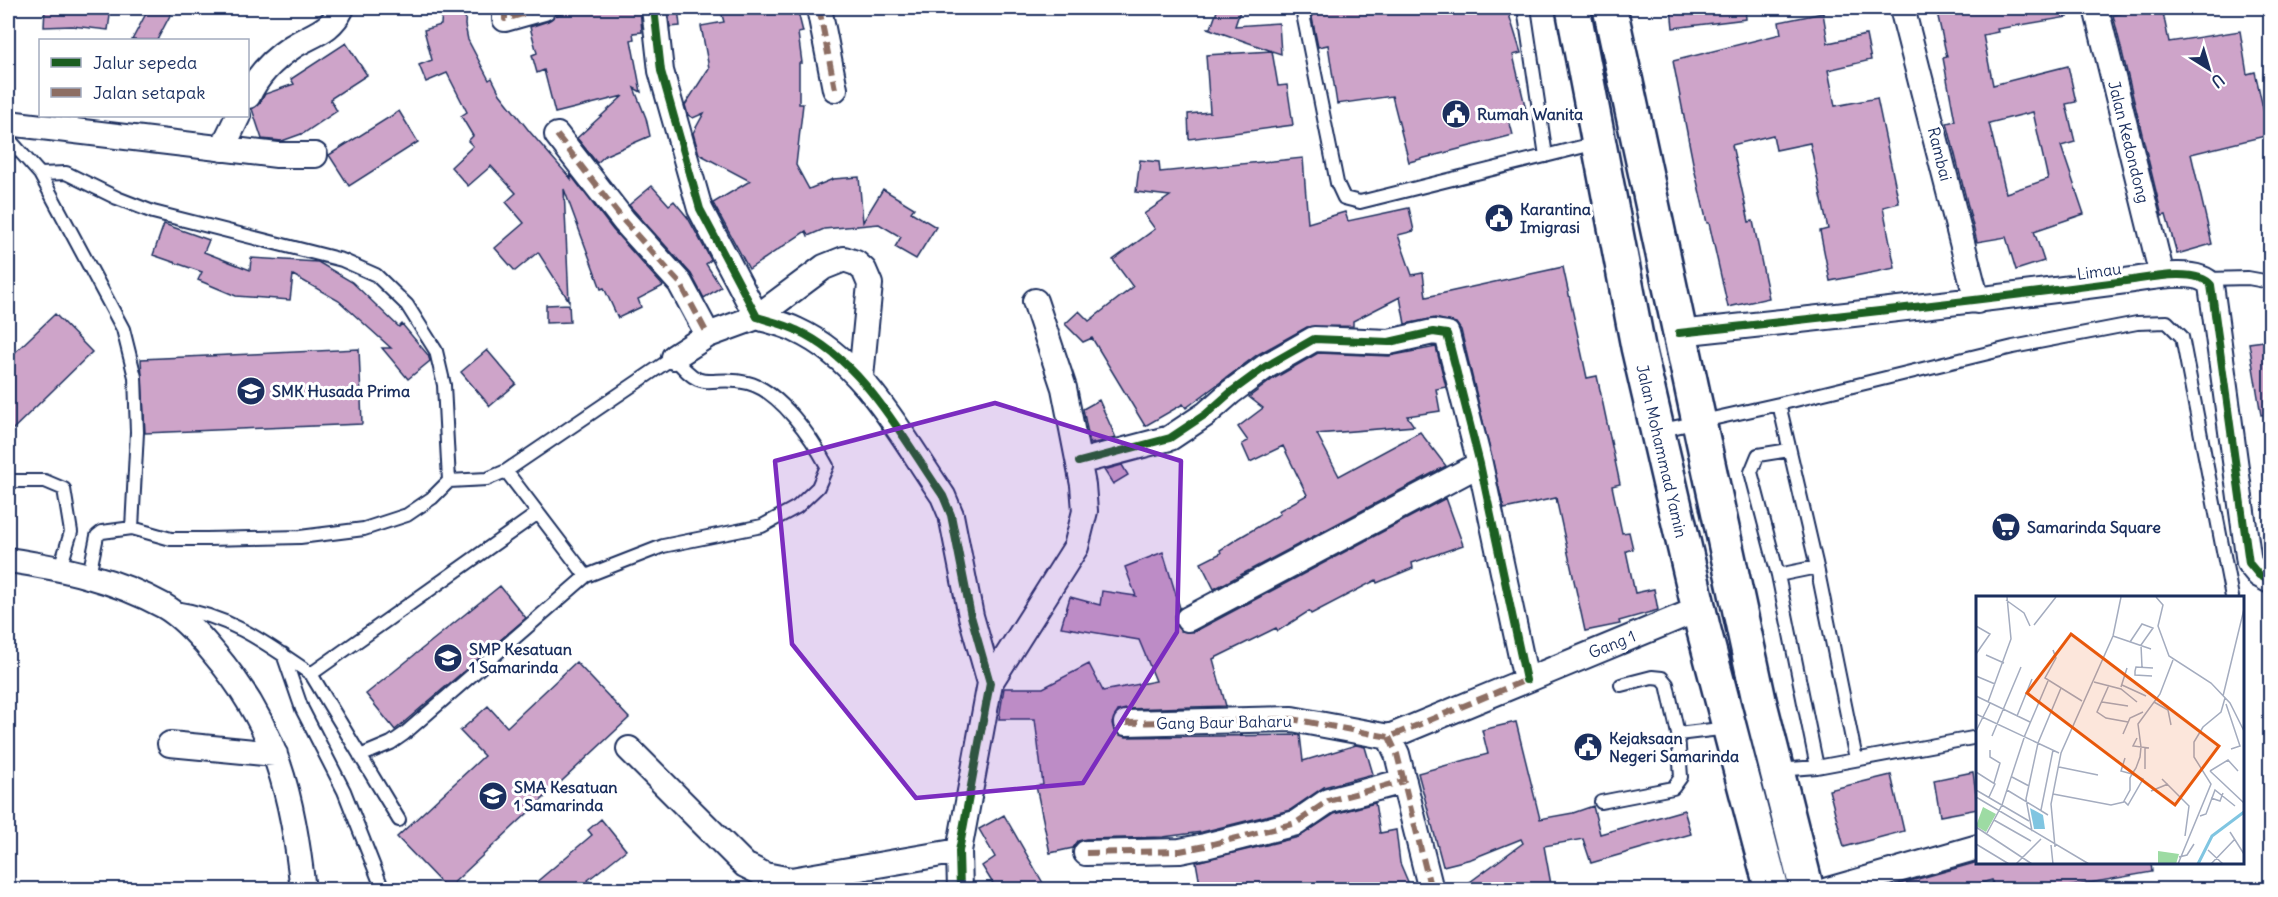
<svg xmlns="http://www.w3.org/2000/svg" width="2278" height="897" font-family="Delius,sans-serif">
<rect width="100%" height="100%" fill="#fff"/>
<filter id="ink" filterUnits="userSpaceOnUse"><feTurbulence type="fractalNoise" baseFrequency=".0167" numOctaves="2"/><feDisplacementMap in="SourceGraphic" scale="12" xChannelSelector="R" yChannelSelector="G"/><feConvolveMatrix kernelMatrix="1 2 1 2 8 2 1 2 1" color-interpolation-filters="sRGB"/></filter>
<g filter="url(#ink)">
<!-- building -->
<path fill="#cea4c9" stroke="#1b2f5e" stroke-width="1.5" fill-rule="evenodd" d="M45 8H111L108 30 72 26 44 27Z
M149 8H174L157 40H132Z
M442 8H466L465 25 468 40 489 80 492 78 500 94 530 132 571 179 570 174 613 230 663 286 638 299 641 307 618 318 604 288 601 289 564 189 569 301 538 252 515 271 495 248 524 223 506 202 516 193 491 166 468 186 451 167 473 146 468 141 473 136 461 116 467 112 447 73 426 82 419 65 432 60 424 30 441 25Z
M583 8H640L642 32 633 33 634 39 631 40 641 92 634 88 646 118 650 136 606 155 597 163 577 138 623 96 555 113 544 70 537 73 532 55 537 53 530 27 548 21 556 15Z
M668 8H678L680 26 670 27Z
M720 8H797L803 32 798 33 802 63H799V104H803L796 165 809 189 833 179 859 177 863 222 883 189 914 208 911 212 936 227 916 259 895 247 901 237 879 224 824 229 808 236 806 231 749 269 713 203 750 181 699 154 693 133 704 113 693 118 688 115 685 105 709 68 701 26 724 22Z
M1218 8H1241L1235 26 1279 23 1281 54 1272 51 1278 86 1287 85 1293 125 1189 139 1188 114 1210 112 1206 55 1272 51 1207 28H1211Z
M1310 8H1507L1521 53 1513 55 1526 110 1508 116 1513 135 1409 162 1392 96 1337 104 1328 45 1318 47Z
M1671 8H1745L1746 19 1673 28Z
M1936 8H2067L2068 17 1997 29 1998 32 1983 35 1993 85 2068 66 2076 102 2066 104 2075 142 2061 146 2084 214 2034 231 2044 261 2016 270 2006 237 1977 242 1947 123 1955 121 1943 58 1947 57ZM2033 112 2048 179 2006 193 1989 123Z
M2150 8H2162L2169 42 2240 31 2247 74 2255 72 2269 135 2191 154 2212 244 2177 254 2166 215 2162 216 2113 15Z
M1823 13 1828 43 1866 35 1871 60 1828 70 1835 106 1877 98 1899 203 1883 207 1895 268 1830 281 1820 231 1828 229 1810 143 1776 150 1773 135 1732 145 1749 222 1753 221 1769 298 1728 307 1709 223H1707L1694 168 1673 61 1781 34 1779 22Z
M346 43 367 75 330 99 337 111 304 133 282 141 262 139 252 109 260 103 265 94 294 84 291 79Z
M399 111 418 142 349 186 329 155Z
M1303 158 1308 223 1345 212 1348 221 1409 208 1414 231 1398 235 1412 275 1423 273 1426 297 1563 267 1587 378 1597 376 1620 484 1612 486 1622 533 1629 532 1633 549 1626 551 1635 593 1654 589 1658 610 1619 621 1620 624 1585 631 1556 498 1504 509 1461 330 1456 323 1435 318 1405 324 1400 297 1353 321V326L1307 327 1257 355 1186 408 1183 404 1145 426 1092 338 1083 342 1065 324 1079 311 1089 321 1133 287 1113 260 1155 229 1144 214 1170 196 1136 192 1140 160 1159 162 1160 172Z
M652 186 669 205 674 201 688 218 711 260 706 264 721 287 704 298 691 274 629 205Z
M164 224 209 240 204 252 250 270 251 258 318 262 352 282 399 327 402 324 428 355 430 361 408 379 382 348H391L339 301 293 275 290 300 236 296 198 280 202 272 153 255Z
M569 304 570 322 546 323V305Z
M55 314 92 352 8 434V359Z
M2271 340V414L2261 415 2249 343Z
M1436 347 1446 387 1436 389 1440 411 1407 416 1414 426 1317 434 1339 476 1420 432 1446 466 1214 589 1201 563 1221 553 1220 550 1237 539 1280 514 1278 511 1307 495 1283 446 1250 462 1242 444 1248 441 1238 427 1263 408 1249 397 1273 379 1318 353 1389 356Z
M359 349 362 424 145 433 141 359Z
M487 350 516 384 490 406 461 372Z
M1099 400 1116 438 1090 444 1083 409Z
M1122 465 1128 475 1113 484 1104 470Z
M1446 498 1463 545 1412 563 1413 568 1377 583 1376 580 1311 614 1309 611 1278 631 1276 628 1213 659 1226 706 1126 709 1118 711 1112 723 1114 731 1126 737 1300 735 1303 761 1356 745 1365 747 1373 774 1324 787 1290 810 1202 832 1163 837 1086 839 1078 841 1073 848 1050 853 1036 786 1043 785 1035 719H999L1004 688H1043L1089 664 1103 691 1156 681 1139 640 1061 627 1070 597 1100 605 1102 591 1136 596 1125 567 1163 552 1180 608 1174 618 1175 625 1181 631 1194 632Z
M500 586 526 618 395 730 366 694Z
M576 662 629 718 447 889 397 837 484 756 460 731 488 706 507 727Z
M1516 722 1540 819 1573 813 1593 806 1600 834 1684 810 1691 834 1591 863 1583 839 1544 846 1552 890H1459L1523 843 1521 839 1471 859 1443 866 1418 773 1488 754 1482 730Z
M1973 772 1978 809 1940 816 1934 780Z
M1891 775 1904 831 1844 847 1829 790Z
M1375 803 1380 833 1396 830 1400 863 1409 884 1396 890H1201L1196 862 1299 837 1334 814Z
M1004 815 1047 890H997L982 866 995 857 979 829Z
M601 819 626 850 588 880 596 890H527L592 835 588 830Z
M1978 862H2151L2152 872 2050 890H1994L1992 880 1957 890H1901L1900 884Z"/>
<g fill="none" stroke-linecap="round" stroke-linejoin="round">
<!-- lane casing -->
<g stroke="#1b2f5e" stroke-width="16">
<path id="lane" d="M1524 8 1546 156
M1303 14 1337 183 1344 198 1360 202 1597 143
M8 138 40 174 123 329 135 377 137 432 132 528
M40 174 66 173 117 198 153 212 342 260 376 275 407 305 436 351 444 385 449 481 432 498 407 515 364 529 300 537 207 539H171L132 528 102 532 97 536 89 575
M2207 279 2248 278 2270 282
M1779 404 2013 347 2137 323 2167 322 2182 337 2232 597
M1658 431 1779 404 1817 567 1856 759
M1789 450 1758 455 1751 472 1778 575 1817 767
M8 481H45L64 489 71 532 60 568
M449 481 487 479 506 471 674 357C705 397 709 373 748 383 780 391 812 438 827 466L818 487 797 507 762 526 663 546 586 576
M1778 575 1817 567
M175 608C230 616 266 643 311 674L538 513
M283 654 302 709 344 791 383 890
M311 674 399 820
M1621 685 1652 677 1662 678 1667 684 1678 734
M360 756 391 743 404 734 586 576 506 471
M1778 770 1817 767 1978 737
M1601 802 1673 788 1681 777 1678 734 1728 728"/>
</g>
<!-- street casing -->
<g stroke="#1b2f5e" stroke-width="28">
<path id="street" d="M505 8V19L544 8
M654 8 661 71 700 209 757 317C770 321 784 324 796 330 864 361 902 437 943 496L951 515 971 616 990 683 959 851 960 890
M819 8 835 89
M1902 8 1977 301
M2096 8 2162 276
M248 96C257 76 274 59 292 47 314 33 330 32 342 8
M8 123 277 155H315
M557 135 624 221 680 283 708 335
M222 149 238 116
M1679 333C1831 317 1982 300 2133 280 2152 277 2198 268 2211 285L2249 563 2259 575 2270 581
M674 357 708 335 757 317 824 267 844 259 856 263 864 270 870 284 861 377
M1079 462 1170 438 1206 414 1231 392 1265 367 1314 339 1389 342 1433 332 1447 334 1480 464 1526 680
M8 560C62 568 115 579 164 606 183 617 199 635 213 652 277 727 292 794 303 890
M1188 619 1480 464
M990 683 1076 547 1085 511 1083 485 1064 388 1035 301
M1126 723 1292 719 1389 737 1699 609
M1389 737 1397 754 1431 890
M170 744 275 754
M629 749 745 865 765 875 791 880 959 851
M1086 853 1180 851 1205 846 1296 823 1328 801 1404 781
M1828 890 1978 847"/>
</g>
<!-- primary casing -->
<g stroke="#1b2f5e" stroke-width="38">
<path id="primary" d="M1573 8 1638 347 1703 627 1772 890
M1610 8 1759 700 1807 890"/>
</g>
<!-- lane -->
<use href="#lane" stroke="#fff" stroke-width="12"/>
<!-- street -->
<use href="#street" stroke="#fff" stroke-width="24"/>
<!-- primary -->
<use href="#primary" stroke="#fff" stroke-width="33"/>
<!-- quiet -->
<path stroke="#8d6e63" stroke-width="6" stroke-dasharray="12 6" stroke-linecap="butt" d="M505 8V19L544 8
M819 8 835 89
M557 135 624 221 680 283 708 335
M1126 723 1292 719 1389 737 1526 680
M1389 737 1397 754 1431 890
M1086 853 1180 851 1205 846 1296 823 1328 801 1404 781"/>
<!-- cycleway casing -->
<g stroke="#fff" stroke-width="11">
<path id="cycleway" d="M654 8 661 71 700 209 757 317C770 321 784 324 796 330 864 361 902 437 943 496L951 515 971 616 990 683 959 851 960 890
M1679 333C1831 317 1982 300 2133 280 2152 277 2198 268 2211 285L2249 563 2259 575 2270 581
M1079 462 1170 438 1206 414 1231 392 1265 367 1314 339 1389 342 1433 332 1447 334 1480 464 1526 680"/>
</g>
<!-- cycleway -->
<use href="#cycleway" stroke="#1b5e20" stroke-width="8"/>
</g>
</g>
<!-- marked area -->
<path fill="#7b2cbf" fill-opacity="0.2" stroke="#7b2cbf" stroke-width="4.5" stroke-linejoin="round" d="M995 403 1181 461 1177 632 1083 783 916 798 792 644 775 461Z"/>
<!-- icons -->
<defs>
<g id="civic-disc" transform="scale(1.5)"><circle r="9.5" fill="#1b2f5e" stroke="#fff"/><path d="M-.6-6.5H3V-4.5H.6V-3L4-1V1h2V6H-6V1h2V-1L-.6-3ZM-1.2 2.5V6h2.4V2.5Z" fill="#fff"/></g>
<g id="school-disc" transform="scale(1.5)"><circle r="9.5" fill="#1b2f5e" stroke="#fff"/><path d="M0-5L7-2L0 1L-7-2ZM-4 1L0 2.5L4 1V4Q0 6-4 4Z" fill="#fff"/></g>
<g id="supermarket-disc" transform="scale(1.5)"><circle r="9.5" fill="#1b2f5e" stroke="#fff"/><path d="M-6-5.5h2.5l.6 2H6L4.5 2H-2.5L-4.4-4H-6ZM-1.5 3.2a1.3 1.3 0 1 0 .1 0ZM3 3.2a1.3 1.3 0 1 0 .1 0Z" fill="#fff"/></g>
</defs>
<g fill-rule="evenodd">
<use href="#civic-disc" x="1456" y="114"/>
<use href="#civic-disc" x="1499" y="218"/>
<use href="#school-disc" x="251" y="391"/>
<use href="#supermarket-disc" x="2006" y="527"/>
<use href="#school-disc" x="448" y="658"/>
<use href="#civic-disc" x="1588" y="747"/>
<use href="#school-disc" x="493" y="796"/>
</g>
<g text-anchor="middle" stroke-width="6" stroke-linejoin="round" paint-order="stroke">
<!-- poi labels -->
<g font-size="16" font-weight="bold" fill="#1b2f5e" stroke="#fff" text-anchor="start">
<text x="1477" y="120">Rumah Wanita</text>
<text x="1520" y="215">Karantina<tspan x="1520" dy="18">Imigrasi</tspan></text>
<text x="272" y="397">SMK Husada Prima</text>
<text x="2027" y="533">Samarinda Square</text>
<text x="469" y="655">SMP Kesatuan<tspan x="469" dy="18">1 Samarinda</tspan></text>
<text x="1609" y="744">Kejaksaan<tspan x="1609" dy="18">Negeri Samarinda</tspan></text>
<text x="514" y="793">SMA Kesatuan<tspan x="514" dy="18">1 Samarinda</tspan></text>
</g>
<!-- street labels -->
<g font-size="16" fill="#1b2f5e" stroke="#fff">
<text transform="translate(2129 142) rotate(76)" y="6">Jalan Kedondong</text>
<text transform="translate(1940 154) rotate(76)" y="6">Rambai</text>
<text transform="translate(2099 271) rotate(-8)" y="6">Limau</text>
<text transform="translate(1662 451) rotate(77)" y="6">Jalan Mohammad Yamin</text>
<text transform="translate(1612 644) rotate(-22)" y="6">Gang 1</text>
<text transform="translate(1224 722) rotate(-1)" y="6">Gang Baur Baharu</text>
</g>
</g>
<!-- overview -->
<g transform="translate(1976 596)">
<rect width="268" height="268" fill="#fff"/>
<path d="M7 211 20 218 10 236 0 230ZM182 255 203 258 200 268H182Z" fill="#9ddba3"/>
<path d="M54 212 67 219 69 233H58Z" fill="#80c5e1"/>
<path fill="none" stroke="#80c5e1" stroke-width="3" d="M222 268 236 240 268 216"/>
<path fill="none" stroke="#a4acbf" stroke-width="1.5" d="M180 1 187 9 182 30 193 60 235 87 254 107 268 135M30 4 48 17 54 30M58 29 80 1M0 30 14 38 0 58M137 40 175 53M154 46 166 28 177 32 165 49 166 71M77 54 80 62 69 82 106 105M10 59 28 67M0 80 19 88M176 80 159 79V75L160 71 177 72M118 86 145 93 161 106M133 89 121 116 130 122 152 126M146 89 170 100M145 91 151 72M0 100 54 126M247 100 268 13M12 106 35 43 31 1M126 106 152 110M178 106 192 114 195 129M250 108 264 150 255 153M0 118 83 157M41 120 56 83M0 135 14 107M147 138 154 122 167 116M16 140 45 71M161 142 157 150 173 152M169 152V173M14 154V161L24 167 18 187M149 162 145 175 156 178 167 183 152 209 148 205 154 194V182L156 178 160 172 164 161 165 151 162 128 184 98 197 64M83 171 122 179M234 175 268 207M234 175 252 164 262 175M0 176 19 188 13 201M36 181 53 190M186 183 213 210 209 240M0 194 53 225M31 194 72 219M175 195 192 188M77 198 135 209 148 206M0 201 113 268M235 202 244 205 247 197M65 214 77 154M224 220 230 218 239 194 259 210M18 224 55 245M0 231 56 268M56 235 50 203 62 147 85 92M254 236 268 258M11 237 26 209 49 139 72 85M0 248 33 268M75 249 77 268M79 251 75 208 85 157 137 40 145 1M232 254 247 268M203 261 211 259 218 248M40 268 65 243M202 268 235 188 218 161V146L227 131 245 116 249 102M235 268 259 243"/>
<path fill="#e8590c" fill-opacity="0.15" stroke="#e8590c" stroke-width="3" d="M95 38 243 150 199 209 51 97Z"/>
<rect width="268" height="268" fill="none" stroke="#1b2f5e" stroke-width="3"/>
</g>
<!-- margin -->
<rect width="2278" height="897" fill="none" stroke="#fff" stroke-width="30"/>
<rect x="15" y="15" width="2248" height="867" fill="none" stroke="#1b2f5e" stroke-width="2" filter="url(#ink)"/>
<!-- legend -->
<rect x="39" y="39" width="210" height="78" fill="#ffffff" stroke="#a4acbf" stroke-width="1.5"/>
<rect x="51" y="58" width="30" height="9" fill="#1b5e20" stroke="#a4acbf" stroke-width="1.5"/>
<text x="93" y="69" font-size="18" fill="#1b2f5e">Jalur sepeda</text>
<rect x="51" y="88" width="30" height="9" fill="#8d6e63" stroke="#a4acbf" stroke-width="1.5"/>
<text x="93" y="99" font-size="18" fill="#1b2f5e">Jalan setapak</text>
<!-- north arrow -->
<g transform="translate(2209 69) rotate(143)" stroke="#ffffff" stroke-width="4.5" paint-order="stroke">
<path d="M0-4.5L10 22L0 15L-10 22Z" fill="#1b2f5e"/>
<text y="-9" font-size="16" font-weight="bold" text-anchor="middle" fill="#1b2f5e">U</text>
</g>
</svg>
